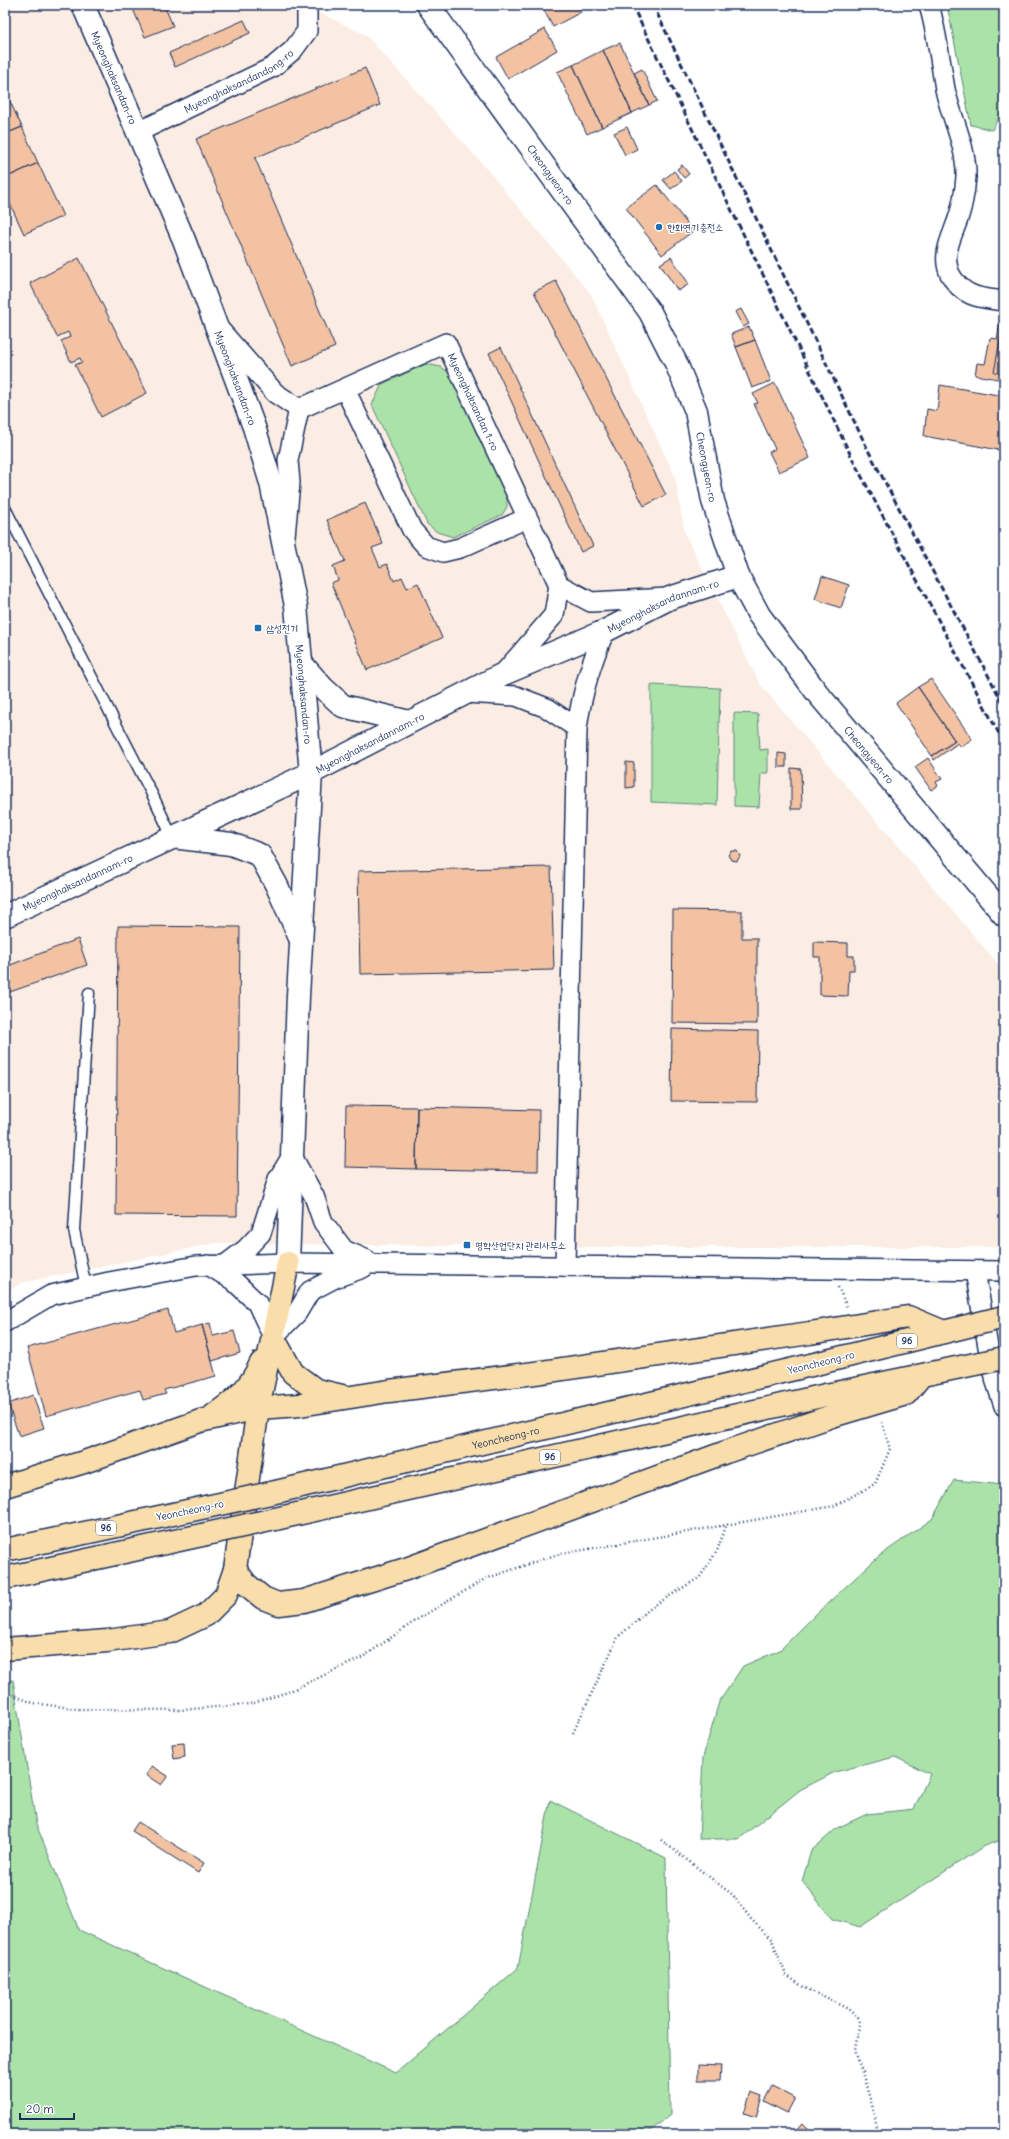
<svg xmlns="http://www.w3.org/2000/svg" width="1009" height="2139" font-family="Delius,'Poor Story',sans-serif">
<rect width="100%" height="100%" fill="#fff"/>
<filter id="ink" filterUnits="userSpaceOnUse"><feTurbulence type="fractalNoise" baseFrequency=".025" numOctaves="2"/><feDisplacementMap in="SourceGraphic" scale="8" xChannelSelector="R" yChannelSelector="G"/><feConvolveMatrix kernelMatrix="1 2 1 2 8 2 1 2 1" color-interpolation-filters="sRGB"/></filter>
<g filter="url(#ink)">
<!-- built -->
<path fill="#fbede3" d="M5 5H304L366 35 479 160 591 294 675 477 685 534 760 684 1004 971V1247H535L216 1243 21 1283 5 1293Z"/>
<!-- green -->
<path fill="#aae2a7" stroke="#628882" d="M947 5H1004V108L992 130 971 125Z
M426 364 441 367 451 374 507 496V507L502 515 453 537 437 532 427 524 372 405 382 384Z
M651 685 720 688 717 805 651 802Z
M734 713 758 714 760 750 768 749V773H761L759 807 734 806Z
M954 1480 1004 1485V1839L984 1846 860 1927 832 1919 802 1881 811 1851 837 1828 867 1814 914 1809 930 1774 895 1757 835 1772 800 1790 739 1839H699L703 1757 719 1702 743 1666 780 1650 816 1614 878 1557 932 1519Z
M13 1680 36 1824 79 1930 396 2073 518 1968 550 1800 666 1858 670 2115 647 2134H5V1681Z"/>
<!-- building -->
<path fill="#f2c2a2" stroke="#1b2f5e" d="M144 5H164L173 26 145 37 133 9Z
M541 5H577L581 12 553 27Z
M244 20 250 33 175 67 169 53Z
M545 29 557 50 508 79 496 57Z
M620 43 649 105 632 113 603 50Z
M603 50 632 113 602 127 573 65Z
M573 65 602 127 587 134 557 72Z
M365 68 380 105 255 158 335 347 292 366 196 139Z
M642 69 657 101 649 105 634 73Z
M5 91 22 127 5 134Z
M22 127 38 163 5 178V134Z
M627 127 637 149 625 155 614 133Z
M38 163 63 216 24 234 5 193V178Z
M682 165 689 174 684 178 677 169Z
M674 171 682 181 671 189 663 180Z
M657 185 693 231 662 255 626 208Z
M671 257 689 284 678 291 660 264Z
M79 258 147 393 101 417 75 365 82 362 80 358 71 362 61 341 70 337 68 332 57 337 30 283Z
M556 281 666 495 644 506 534 292Z
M1003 307 1004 380 975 375 977 363 985 364 990 338 997 339Z
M741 309 749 324 743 327 735 312Z
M749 327 755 340 736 347 731 334Z
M1002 331H1004V374L994 372Z
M755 340 771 381 752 388 736 347Z
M501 347 593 546 581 552 489 353Z
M775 383 810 458 779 472 769 452 775 449 754 404 758 403 753 394Z
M940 385 1004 396V451L924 436 927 409 937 411Z
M365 503 383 544 372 548 380 567 387 564 394 581 402 577 407 588 418 583 442 638 367 670 331 583 338 580 333 566 345 561 327 520Z
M822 576 849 585 841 608 815 599Z
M931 679 972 739 961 747 958 743 934 760 932 756 955 741 918 687Z
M918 687 955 741 932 756 896 703Z
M778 753 786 754V767H778Z
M928 758 942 779 936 782 938 786 931 790 915 767Z
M626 762 634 763V787L626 788Z
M791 768 801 769 802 809H791Z
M731 851H737L740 856 737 861 731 860 728 855Z
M551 867 554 970 360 974 358 871Z
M673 910 742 911V938H757V1024L672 1023Z
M118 926 240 927 237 1216 116 1215Z
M78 939 87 965 7 993 5 967Z
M814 942 848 943V956H854V970H849L848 996 820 995V957H814Z
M672 1029 758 1031 757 1102 671 1101Z
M346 1106 417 1107 416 1169 345 1167Z
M417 1107 539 1110 538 1171 416 1169Z
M168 1310 174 1333 202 1325 216 1376 164 1390 166 1394 143 1400 140 1390 46 1416 27 1348Z
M210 1323 213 1336 234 1331 240 1353 212 1361 202 1325Z
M33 1395 44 1428 19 1436 8 1404Z
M184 1743 185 1757 174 1759 172 1744Z
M152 1766 168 1776 161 1785 146 1775Z
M138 1822 204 1863 198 1873 132 1831Z
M698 2065 721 2066 720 2080H698Z
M772 2086 795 2098 787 2113 764 2101Z
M751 2092 762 2096 756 2117 744 2113Z
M803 2123 814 2134H793Z"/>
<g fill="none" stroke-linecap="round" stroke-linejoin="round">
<!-- lane casing -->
<g stroke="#1b2f5e" stroke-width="13">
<path id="lane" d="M5 508 154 798 172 837
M86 1287 74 1230 89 993"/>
</g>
<!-- street casing -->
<g stroke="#1b2f5e" stroke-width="22">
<g id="street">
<path d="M929 5C937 33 940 60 945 89 951 118 967 146 966 177 965 190 962 207 958 219 952 237 941 255 950 274 963 298 981 298 1004 301"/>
<path id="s1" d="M138 132 273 67 293 50 307 31V5"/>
<path d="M220 330 275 393 299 409"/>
<path d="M345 389 412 530 426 546 443 552 460 548 527 518"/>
<path id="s2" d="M299 409 446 343 559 585"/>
<path d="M285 536 290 483 288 460 299 409"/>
<path d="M559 585 591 602 668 598"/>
<path d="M503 674 554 615 559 585"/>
<path d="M466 693 516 696 547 708 577 728C582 692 590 664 605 631"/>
<path d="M208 1265 234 1281 257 1303 273 1337 297 1313 310 1291 335 1278 363 1268"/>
<path d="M225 1265 246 1249 261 1233 278 1179 292 1156 314 1196 323 1222 344 1250 367 1260"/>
<path d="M565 1266 577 728"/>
<path d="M975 1271 992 1370 1004 1406"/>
<path d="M5 1322 51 1295 109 1282 196 1266 288 1263 1004 1271"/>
</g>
</g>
<!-- secondary casing -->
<g stroke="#1b2f5e" stroke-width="25">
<g id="secondary">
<path id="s3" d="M83 5 184 240 254 427 271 483 296 606 311 773 298 996 288 1263"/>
<path id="s4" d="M428 5 650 312 676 363 696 411 713 501 738 576 759 615 818 694 1004 915"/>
<path d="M301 663 323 688 343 706 409 722"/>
<path d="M172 837 231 844 260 855 277 886 300 938"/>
<path id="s5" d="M5 916 311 773 503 674 605 631 670 598 738 576"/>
</g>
</g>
<!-- highway casing -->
<g stroke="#1b2f5e" stroke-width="25">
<g id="highway">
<path d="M273 1337 293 1373 316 1390 342 1396"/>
<path d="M214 1415C237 1399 250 1388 261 1363"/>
<path d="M5 1486 84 1462 200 1421 258 1408 300 1405 389 1391 535 1373 810 1333"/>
<path id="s6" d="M280 1491 811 1365"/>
<path d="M275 1519 826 1395"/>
<path d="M5 1550 206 1507"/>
<path d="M235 1569 246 1584 263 1598 278 1604 304 1601 406 1569 726 1452 832 1416"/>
<path d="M5 1578 202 1535"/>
<path d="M5 1649 107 1641 170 1632 206 1615 226 1595 235 1569 258 1408 288 1263"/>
</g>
</g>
<!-- path -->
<path stroke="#1b2f5e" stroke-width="2.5" stroke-dasharray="1 3" stroke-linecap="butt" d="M838 1287 847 1307
M5 1692 33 1703 78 1709 181 1710 250 1704 288 1692 363 1657 421 1617 485 1579 555 1555 834 1506 875 1484 890 1449 882 1422
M573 1733 618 1637 652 1607 700 1577 717 1551 726 1526
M661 1840 733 1895 751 1919 772 1940 786 1975 805 1988 848 2009 860 2020 855 2050 875 2115 876 2134"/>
<!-- lane -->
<use href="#lane" stroke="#fff" stroke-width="10"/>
<!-- street -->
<use href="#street" stroke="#fff" stroke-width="19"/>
<!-- secondary -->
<use href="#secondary" stroke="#fff" stroke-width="22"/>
<!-- highway -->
<use href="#highway" stroke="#f9deab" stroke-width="22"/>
<!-- rail -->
<path stroke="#1b2f5e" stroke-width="3" stroke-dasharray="6 3" stroke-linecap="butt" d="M632 5 854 462 1004 743
M653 5 869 452 1004 705"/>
<!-- highway-bridge casing -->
<g stroke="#1b2f5e" stroke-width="25" stroke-linecap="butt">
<path id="highway-bridge" d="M810 1333 908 1317 944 1332
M811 1365 1004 1317
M826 1395 1004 1358
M832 1416 906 1394 920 1377
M206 1507 280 1491
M202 1535 275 1519"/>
</g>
<!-- highway-bridge -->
<use href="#highway-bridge" stroke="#f9deab" stroke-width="22"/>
</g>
</g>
<!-- markers -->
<g fill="#1f6fb2" stroke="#fff" stroke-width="1.5">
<circle cx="659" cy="227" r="4"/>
<rect x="254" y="624" width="8" height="8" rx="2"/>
<rect x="463" y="1241" width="8" height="8" rx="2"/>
</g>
<g text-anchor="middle" stroke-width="3" stroke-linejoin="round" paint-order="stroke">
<!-- shield labels -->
<g fill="#fff" stroke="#5f6d8e" stroke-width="1">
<rect x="897" y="1334" width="20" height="14" rx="3"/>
<rect x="540" y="1450" width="20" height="14" rx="3"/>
<rect x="96" y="1521" width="20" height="14" rx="3"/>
</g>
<g font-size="9" font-weight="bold" fill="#1b2f5e">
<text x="907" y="1344">96</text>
<text x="550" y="1460">96</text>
<text x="106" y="1531">96</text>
</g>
<!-- street labels -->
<g font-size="10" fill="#1b2f5e" stroke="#fff">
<text dy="4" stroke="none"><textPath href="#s3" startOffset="79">Myeonghaksandan-ro</textPath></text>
<text dy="4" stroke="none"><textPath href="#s1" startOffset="113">Myeonghaksandandong-ro</textPath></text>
<text dy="4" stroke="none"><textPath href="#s4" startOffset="209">Cheongyeon-ro</textPath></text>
<text dy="4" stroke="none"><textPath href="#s3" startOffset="403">Myeonghaksandan-ro</textPath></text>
<text dy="4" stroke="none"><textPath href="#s2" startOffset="226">Myeonghaksandan 1-ro</textPath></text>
<text dy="4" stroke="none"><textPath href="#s4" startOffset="545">Cheongyeon-ro</textPath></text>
<text dy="4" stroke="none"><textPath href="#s5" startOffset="728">Myeonghaksandannam-ro</textPath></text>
<text dy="4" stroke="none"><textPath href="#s3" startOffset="728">Myeonghaksandan-ro</textPath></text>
<text dy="4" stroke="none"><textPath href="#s5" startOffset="404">Myeonghaksandannam-ro</textPath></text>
<text dy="4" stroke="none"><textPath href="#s4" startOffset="881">Cheongyeon-ro</textPath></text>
<text dy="4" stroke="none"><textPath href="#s5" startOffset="80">Myeonghaksandannam-ro</textPath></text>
<text transform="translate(821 1362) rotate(-14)" y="4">Yeoncheong-ro</text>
<text dy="4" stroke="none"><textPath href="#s6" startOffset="232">Yeoncheong-ro</textPath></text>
<text transform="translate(190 1510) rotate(-12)" y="4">Yeoncheong-ro</text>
</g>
<!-- poi labels -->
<g font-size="10" fill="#1b2f5e" stroke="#fff" text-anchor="start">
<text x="667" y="231">한화연기충전소</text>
<text x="266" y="632">삼성전기</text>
<text x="475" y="1249">명학산업단지 관리사무소</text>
</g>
</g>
<!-- margin -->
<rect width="1009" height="2139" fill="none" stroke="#fff" stroke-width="20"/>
<rect x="10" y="10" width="989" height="2119" fill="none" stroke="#1b2f5e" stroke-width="1.5" filter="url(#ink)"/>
<!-- scale -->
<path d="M20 2113v6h54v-6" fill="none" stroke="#1b2f5e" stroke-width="2"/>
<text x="26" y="2113" font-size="12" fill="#1b2f5e" stroke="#ffffff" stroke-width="3" paint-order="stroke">20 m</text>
</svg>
